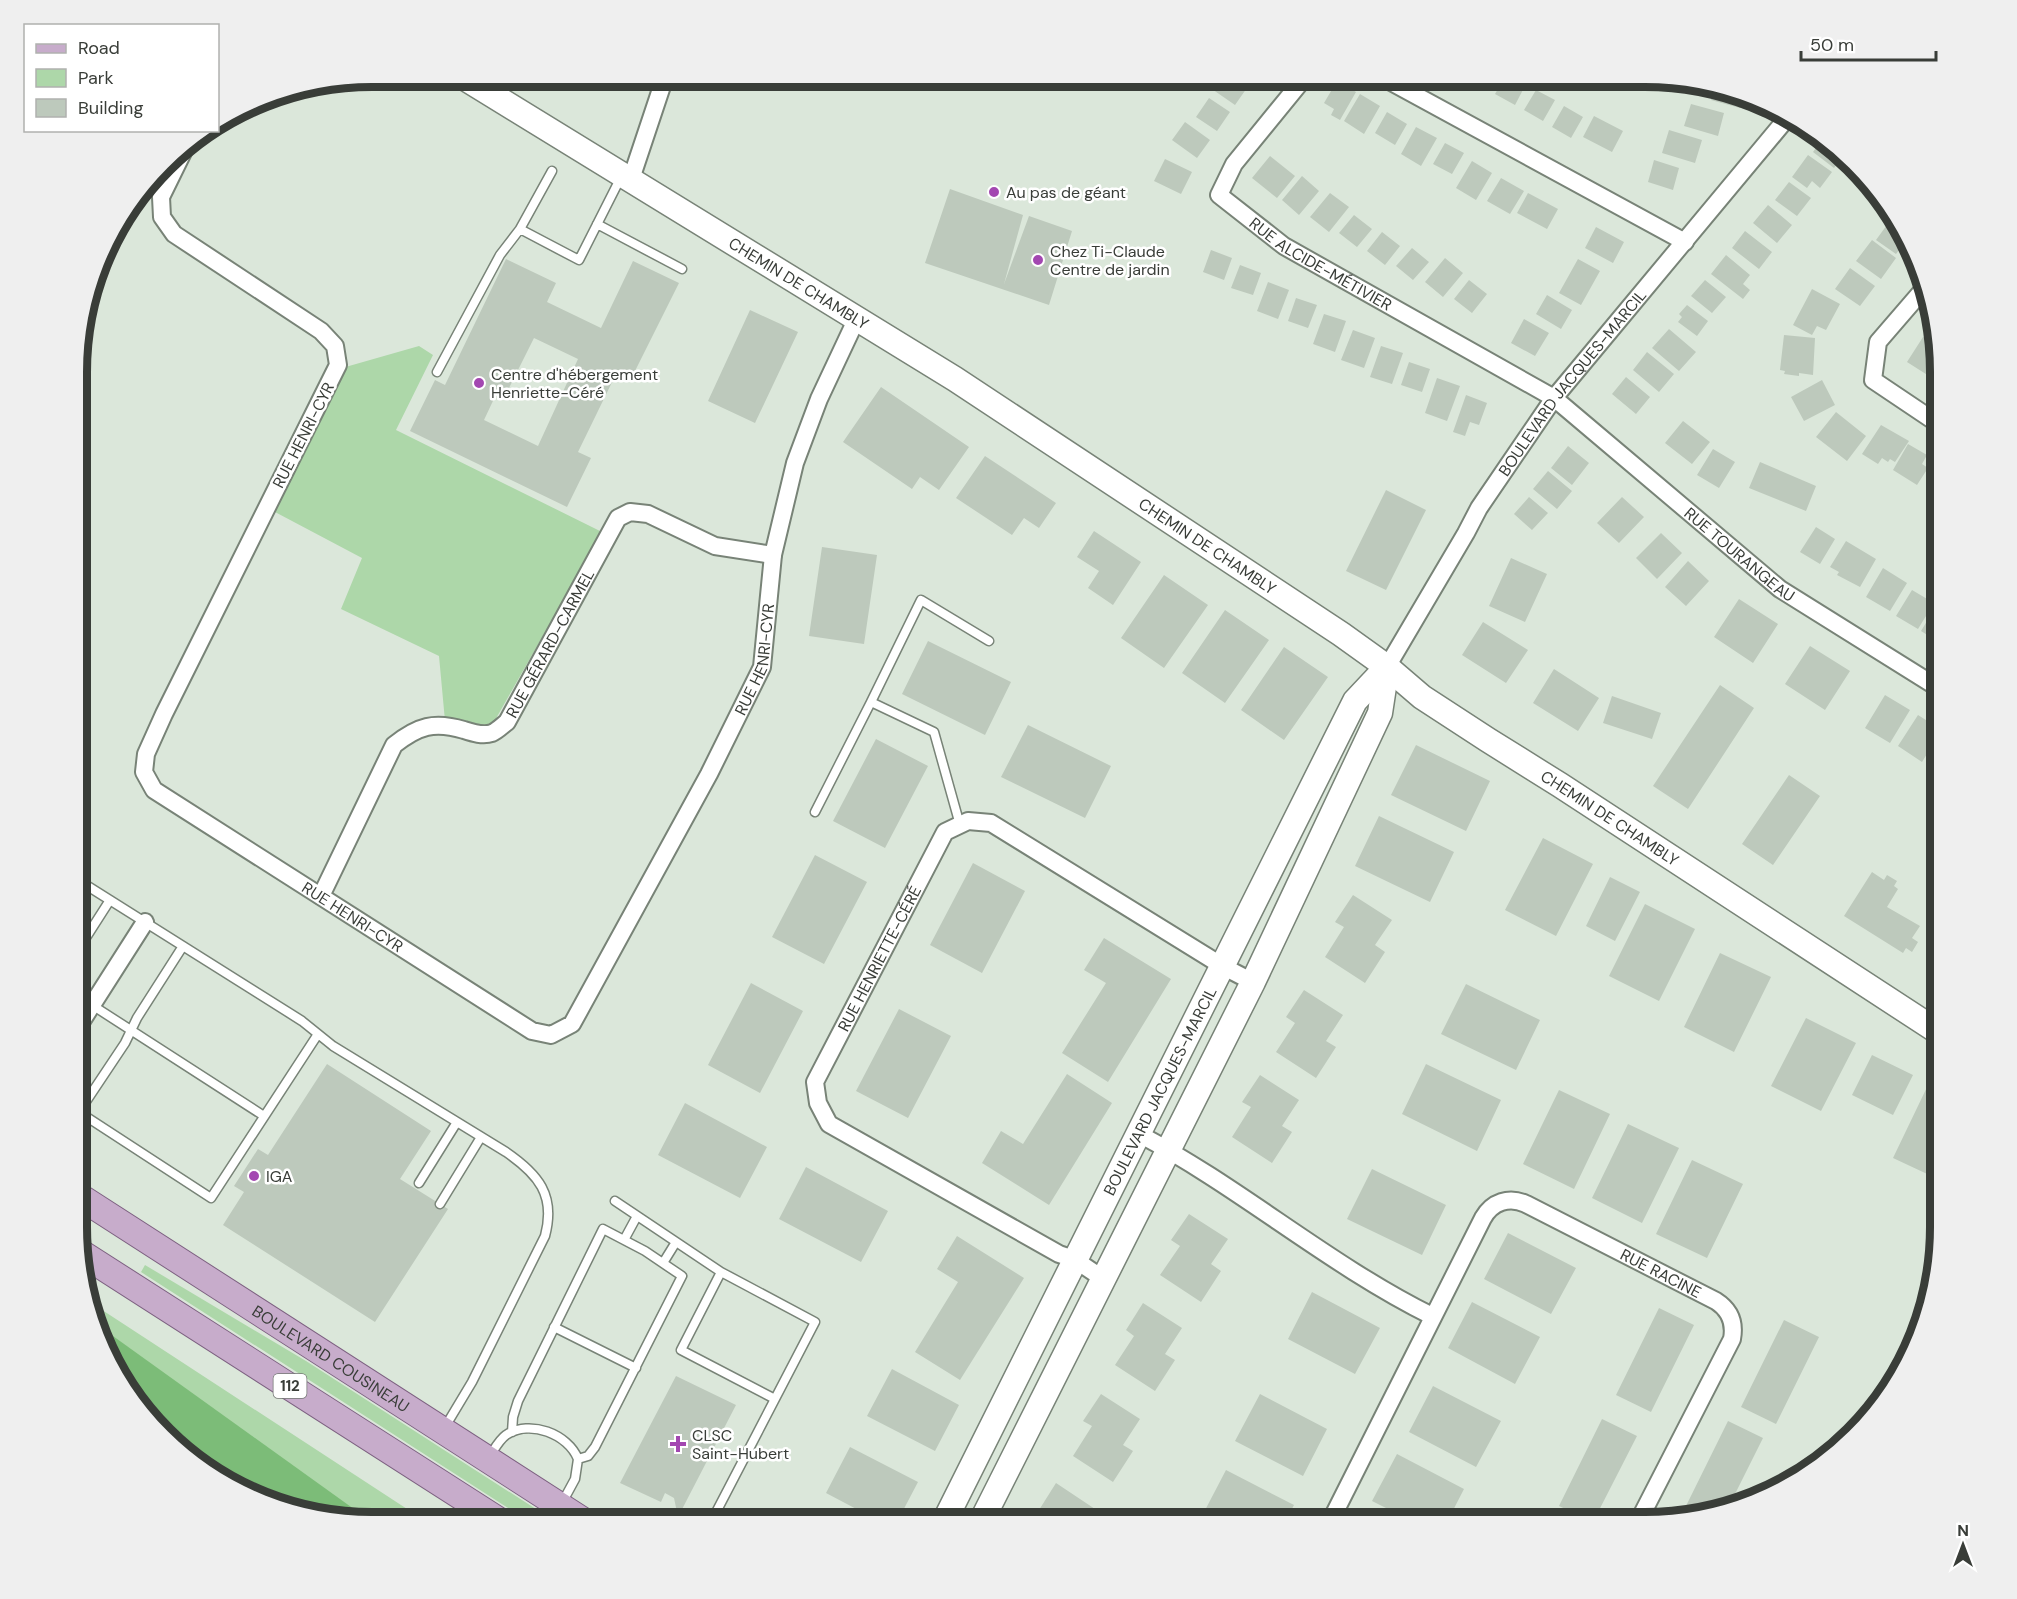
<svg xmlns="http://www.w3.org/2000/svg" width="2017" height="1599" font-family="'DM Sans',sans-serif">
<rect width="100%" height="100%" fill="#dbe7da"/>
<!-- green -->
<path fill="#add7a9" d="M419 346 433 355 396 430 602 532 490 729 445 721 439 656 341 609 362 558 275 512 342 368Z
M145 1265 306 1361 556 1522H530L141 1272Z
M93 1304 427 1522H353L259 1500 177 1449 107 1358Z"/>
<!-- forest -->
<path fill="#7cbc78" d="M99 1326 372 1522H353L259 1500 177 1449 107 1358Z"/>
<!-- building -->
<path fill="#bdc9bc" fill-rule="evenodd" d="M1216 77H1236L1249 85 1235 105 1209 87Z
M1464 77H1493L1486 90Z
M1505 77H1514L1526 84 1515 105 1495 94Z
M1337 81 1356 92 1340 120 1331 115 1334 109 1324 103Z
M1714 89 1744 96 1740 108 1711 100Z
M1536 90 1555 100 1543 121 1524 110Z
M1360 94 1380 106 1364 134 1344 121Z
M1209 98 1230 112 1217 131 1196 117Z
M1691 104 1724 113 1718 136 1684 126Z
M1564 106 1583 117 1571 138 1552 127Z
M1387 112 1407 124 1395 145 1375 133Z
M1594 116 1623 131 1612 152 1583 137Z
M1185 122 1210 140 1197 158 1172 140Z
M1416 127 1437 138 1421 166 1401 154Z
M1669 130 1702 140 1695 163 1662 153Z
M1822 139 1840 150 1844 155 1834 168 1813 152Z
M1445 143 1464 153 1452 174 1433 164Z
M1808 155 1832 172 1820 188 1812 181 1807 188 1792 177Z
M1270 156 1295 176 1277 198 1252 178Z
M1165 159 1192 172 1181 194 1154 181Z
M1654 160 1679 168 1673 190 1648 182Z
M1472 161 1492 173 1476 200 1456 188Z
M1302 176 1319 191 1299 215 1282 200Z
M1501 178 1524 191 1510 214 1487 201Z
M1789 182 1811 198 1797 216 1775 200Z
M950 189 1023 215 1004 284 1029 216 1072 231 1049 305 925 263Z
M1330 193 1349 207 1329 232 1310 217Z
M1528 193 1558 209 1547 229 1517 213Z
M1768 205 1792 225 1777 243 1753 223Z
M1354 215 1372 229 1357 247 1339 233Z
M1892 218 1910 242 1906 248 1903 245 1896 254 1876 240Z
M1596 227 1624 242 1613 263 1585 248Z
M1745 231 1772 252 1759 269 1732 248Z
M1382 232 1400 246 1385 265 1367 251Z
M1872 240 1896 258 1881 279 1856 261Z
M1412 248 1429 262 1413 280 1396 266Z
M1211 250 1232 258 1224 280 1203 272Z
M1726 255 1750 275 1743 284 1750 290 1743 299 1711 274Z
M1445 258 1463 273 1443 297 1425 282Z
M506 259 556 283 547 302 601 328 633 261 679 283 630 381 616 374 578 452 591 458 567 507 410 431 435 380 445 385ZM534 338 578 359 538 446 484 420 500 386 508 390Z
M1578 259 1600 271 1581 305 1559 293Z
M1240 265 1261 273 1253 295 1231 288Z
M1850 268 1875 286 1860 306 1835 289Z
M1469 280 1487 294 1472 313 1454 299Z
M1705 280 1726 297 1712 313 1691 296Z
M1268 282 1289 290 1278 319 1257 311Z
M1812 289 1840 304 1826 330 1817 326 1812 335 1793 325Z
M1547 295 1572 310 1561 329 1536 314Z
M1296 298 1317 305 1308 328 1288 321Z
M1687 305 1708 321 1697 336 1678 322 1682 317 1679 314Z
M750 310 798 332 755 423 708 401Z
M1324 314 1346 321 1335 352 1313 344Z
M1524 319 1549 333 1535 356 1511 343Z
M1669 329 1696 352 1679 371 1652 348Z
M1353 330 1375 338 1364 368 1341 360Z
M1784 335 1815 338 1813 375 1799 373V376L1784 374 1785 371 1780 370Z
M1923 337 1934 344 1938 362 1929 376 1907 362Z
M1381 346 1403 353 1392 384 1370 377Z
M1647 352 1674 374 1659 392 1633 370Z
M1409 362 1430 369 1422 392 1401 385Z
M1626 377 1650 397 1636 414 1612 394Z
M1437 378 1460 386 1447 421 1425 413Z
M1822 380 1835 405 1804 421 1791 397Z
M881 387 969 447 939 490 920 477 912 489 843 442Z
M1466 395 1487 403 1479 425 1470 422 1465 436 1453 432Z
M1836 412 1866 436 1847 461 1816 437Z
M1683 421 1710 442 1692 464 1665 443Z
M1881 425 1909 441 1895 462 1890 459 1888 462 1882 458 1878 464 1862 454Z
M1908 444 1927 455 1922 464 1928 468 1917 485 1893 470Z
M1568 446 1589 463 1572 485 1551 468Z
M1713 449 1735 462 1719 488 1697 475Z
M985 456 1056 503 1039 528 1024 518 1012 535 956 498Z
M1760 462 1816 486 1806 511 1749 488Z
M1940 466V496L1927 488Z
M1548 471 1572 491 1557 509 1533 489Z
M1386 490 1426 510 1386 590 1346 571Z
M1529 497 1548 513 1532 530 1514 514Z
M1622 497 1644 517 1619 543 1597 523Z
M1816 527 1835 539 1820 564 1800 552Z
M1094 531 1141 562 1113 605 1088 588 1099 571 1077 557Z
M1661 533 1682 553 1657 579 1636 558Z
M1846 541 1876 559 1860 587 1837 575 1839 572 1830 567Z
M822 547 877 555 864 644 809 636Z
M1511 558 1547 574 1525 622 1489 606Z
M1688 561 1709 581 1686 606 1665 587Z
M1883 568 1907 583 1890 611 1866 597Z
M1164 575 1208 605 1164 668 1121 638Z
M1912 590 1934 603 1918 629 1896 616Z
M1739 599 1778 624 1753 663 1714 637Z
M1938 603 1940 605V643L1921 631Z
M1225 610 1269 640 1225 703 1182 673Z
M1483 622 1528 650 1506 683 1462 655Z
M928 641 1011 682 985 735 902 694Z
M1810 646 1850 671 1825 710 1785 684Z
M1284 647 1328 677 1284 740 1241 710Z
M1554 669 1599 698 1578 731 1533 703Z
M1720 685 1754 708 1688 809 1653 786Z
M1885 695 1910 710 1890 743 1865 728Z
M1612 696 1661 713 1652 739 1603 723Z
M1918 715 1940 729V733L1922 762 1898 746Z
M1028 725 1111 766 1085 818 1001 777Z
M876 739 928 766 885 848 833 821Z
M1416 745 1490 781 1466 831 1391 795Z
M1789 775 1820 796 1773 865 1742 844Z
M1379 816 1454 852 1430 902 1355 866Z
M1543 838 1593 864 1556 936 1505 910Z
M815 855 867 882 824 964 772 937Z
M973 863 1025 891 982 973 930 945Z
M1872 872 1884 880 1887 875 1897 881 1894 886 1898 889 1887 907 1920 926 1912 938 1918 942 1912 952 1906 948 1903 953 1844 916Z
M1610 877 1640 892 1615 941 1586 926Z
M1353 895 1392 920 1375 945 1385 952 1365 983 1325 957 1344 927 1335 922Z
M1645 904 1695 929 1659 1001 1609 976Z
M1104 938 1171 979 1108 1082 1062 1053 1106 983 1084 970Z
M1720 953 1771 977 1734 1052 1684 1027Z
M751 983 803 1011 760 1093 708 1065Z
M1466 984 1540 1020 1516 1070 1441 1034Z
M1304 990 1343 1015 1326 1041 1336 1047 1316 1078 1276 1052 1295 1023 1286 1017Z
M899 1009 951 1036 908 1118 856 1091Z
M1806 1018 1856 1043 1821 1111 1771 1086Z
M1872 1055 1913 1075 1893 1115 1852 1095Z
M327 1064 431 1131 400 1179 448 1209 375 1322 223 1225 244 1192 234 1186 258 1149 268 1155Z
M1426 1064 1501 1100 1477 1151 1402 1114Z
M1067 1074 1112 1103 1049 1205 982 1163 1001 1131 1023 1144Z
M1260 1075 1299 1100 1282 1126 1292 1132 1272 1163 1232 1137 1251 1107 1242 1102Z
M1929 1083 1940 1088V1180L1893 1158Z
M1559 1090 1610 1114 1574 1189 1523 1164Z
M685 1103 767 1147 740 1198 658 1155Z
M1628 1124 1679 1148 1642 1223 1592 1198Z
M1692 1160 1743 1184 1707 1258 1656 1234Z
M806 1167 888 1211 861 1262 779 1219Z
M1372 1169 1446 1205 1422 1255 1347 1219Z
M1189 1214 1228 1239 1211 1264 1221 1271 1201 1302 1160 1275 1180 1246 1171 1240Z
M1508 1233 1576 1268 1551 1314 1484 1279Z
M957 1236 1024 1278 960 1380 915 1352 958 1282 937 1269Z
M1312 1292 1380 1328 1355 1374 1288 1339Z
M1472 1302 1540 1337 1515 1384 1448 1348Z
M1143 1303 1182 1328 1165 1354 1175 1360 1155 1391 1115 1365 1134 1336 1126 1330Z
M1659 1308 1694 1325 1651 1412 1616 1395Z
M1784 1320 1819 1337 1776 1424 1741 1407Z
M892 1369 959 1405 935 1451 867 1416Z
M676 1376 736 1405 678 1517 674 1498 665 1493 661 1502 620 1483Z
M1433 1386 1501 1421 1476 1467 1409 1432Z
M1101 1394 1140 1419 1123 1445 1133 1451 1113 1482 1073 1456 1092 1426 1083 1421Z
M1260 1394 1327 1429 1303 1476 1235 1441Z
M1602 1419 1637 1436 1593 1522 1559 1506Z
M1728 1421 1763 1438 1729 1506 1694 1513 1685 1508Z
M850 1447 918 1482 897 1522H881L826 1493Z
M1397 1454 1464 1489 1447 1522H1414L1372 1501Z
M1226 1470 1294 1505 1285 1522H1213L1202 1516Z
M1056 1483 1095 1509 1087 1522H1043L1048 1516 1039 1510Z"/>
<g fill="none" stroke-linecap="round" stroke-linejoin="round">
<!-- lane casing -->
<g stroke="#788377" stroke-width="11">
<path id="lane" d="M597 224 682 269
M520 229 552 171
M437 372 500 255 520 229 579 260 621 177
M871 702 921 600 989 641
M815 812 871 702 934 732 960 825
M78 880 302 1021 333 1046 506 1152C538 1174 556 1195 545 1236L472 1382 445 1427
M183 946 137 1018 125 1043 79 1112 211 1198 318 1034
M78 950 110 900
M78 996 264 1116
M419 1183 457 1122
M615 1201 721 1272
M440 1204 481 1137
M624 1240 637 1216
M663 1263 676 1242
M554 1327 636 1368
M512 1432 513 1417 518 1401 603 1229 645 1251 682 1276 595 1447 588 1456 578 1459
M489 1457C494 1450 499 1440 506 1435 530 1419 568 1434 578 1459L575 1479 562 1503
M711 1522 815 1322 721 1272 681 1350 775 1399
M770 1522 774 1514 791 1522"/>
</g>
<!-- street casing -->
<g stroke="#788377" stroke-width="20">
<g id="street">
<path id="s1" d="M1305 77 1234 164 1219 195 1284 246 1554 398 1780 589 1940 689"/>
<path d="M1382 77 1685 242"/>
<path id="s2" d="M187 144 161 197 162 217 174 234 321 331 335 346 338 365 164 714 146 754 144 772 154 790 532 1031 551 1035 572 1024 709 774 762 667 773 555 795 463 819 399 857 318"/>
<path d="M631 179 665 77"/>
<path d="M1922 291 1878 342 1873 380 1940 425"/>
<path id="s3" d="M1387 667 1466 533 1479 508 1554 398 1788 117"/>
<path id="s4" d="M321 896 394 745C418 726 434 721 464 730 473 733 483 736 492 733 497 731 503 725 507 722L618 518 630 512 648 514 715 546 773 555"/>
<path d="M78 1027 145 922"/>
<path d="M1139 1134C1241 1188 1329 1265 1432 1316"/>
<path id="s5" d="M1102 1278 1074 1259 1059 1254 829 1124 818 1103 815 1082 945 832 968 821 991 823 1224 967 1253 982"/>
<path id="s6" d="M1330 1522 1483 1218C1492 1202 1509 1196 1526 1204L1716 1301C1730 1310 1735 1323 1732 1339L1638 1522"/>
</g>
</g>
<!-- secondary casing -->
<g stroke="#788377" stroke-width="27">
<g id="secondary">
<path id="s7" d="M463 77 955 379 1341 634 1387 667 1422 697 1488 740 1560 785 1940 1033"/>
<path id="s8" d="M944 1522C1079 1248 1219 976 1355 701L1387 667"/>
<path d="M981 1522 1253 982 1380 713 1387 667"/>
</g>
</g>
<!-- primary casing -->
<g stroke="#7d6181" stroke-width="28">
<g id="primary">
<path id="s9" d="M77 1195 585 1522"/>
<path d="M78 1251 501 1522"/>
</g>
</g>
<!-- lane -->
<use href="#lane" stroke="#fff" stroke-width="8"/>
<!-- street -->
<use href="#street" stroke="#fff" stroke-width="16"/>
<!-- secondary -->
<use href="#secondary" stroke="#fff" stroke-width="24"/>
<!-- primary -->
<use href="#primary" stroke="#c7accb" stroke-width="26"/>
</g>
<!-- markers -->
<g fill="#a347b1" stroke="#fff" stroke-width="2">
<circle cx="994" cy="192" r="6"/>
<circle cx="1038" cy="260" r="6"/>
<circle cx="479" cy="383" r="6"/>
<circle cx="254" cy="1176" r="6"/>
<path d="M675 1435h6v6h6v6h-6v6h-6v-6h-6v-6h6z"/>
</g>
<g text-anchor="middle" stroke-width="5" stroke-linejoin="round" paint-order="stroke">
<!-- shield labels -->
<rect fill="#fff" stroke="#747774" stroke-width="1.5" x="273.5" y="1374" width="33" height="24" rx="4.5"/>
<g font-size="15" font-weight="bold" fill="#393d38">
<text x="290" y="1391">112</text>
</g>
<!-- poi labels -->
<g font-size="16" fill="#393d38" stroke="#fff" text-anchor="start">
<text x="1006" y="198">Au pas de géant</text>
<text x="1050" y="257">Chez Ti-Claude<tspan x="1050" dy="18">Centre de jardin</tspan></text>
<text x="491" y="380">Centre d'hébergement<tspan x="491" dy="18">Henriette-Céré</tspan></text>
<text x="266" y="1182">IGA</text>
<text x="692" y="1441">CLSC<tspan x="692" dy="18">Saint-Hubert</tspan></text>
</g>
<!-- street labels -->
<g font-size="16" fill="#393d38" stroke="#fff">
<text dy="6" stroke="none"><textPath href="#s1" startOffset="270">RUE ALCIDE-MÉTIVIER</textPath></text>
<text dy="6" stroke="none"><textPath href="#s7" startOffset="394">CHEMIN DE CHAMBLY</textPath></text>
<text dy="6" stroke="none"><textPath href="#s3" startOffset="340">BOULEVARD JACQUES-MARCIL</textPath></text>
<text transform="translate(303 435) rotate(-63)" y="6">RUE HENRI-CYR</text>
<text dy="6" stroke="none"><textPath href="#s7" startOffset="880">CHEMIN DE CHAMBLY</textPath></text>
<text dy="6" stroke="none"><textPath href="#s1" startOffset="782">RUE TOURANGEAU</textPath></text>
<text dy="6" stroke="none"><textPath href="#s4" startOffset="380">RUE GÉRARD-CARMEL</textPath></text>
<text dy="6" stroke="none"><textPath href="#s2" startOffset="1690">RUE HENRI-CYR</textPath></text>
<text dy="6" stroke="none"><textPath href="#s7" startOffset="1366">CHEMIN DE CHAMBLY</textPath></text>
<text dy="6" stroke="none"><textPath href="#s2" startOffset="1024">RUE HENRI-CYR</textPath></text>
<text dy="6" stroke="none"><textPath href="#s5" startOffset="498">RUE HENRIETTE-CÉRÉ</textPath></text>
<text dy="6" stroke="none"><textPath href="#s8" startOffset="482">BOULEVARD JACQUES-MARCIL</textPath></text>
<text dy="6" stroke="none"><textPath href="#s6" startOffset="542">RUE RACINE</textPath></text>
<text dy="6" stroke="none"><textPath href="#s9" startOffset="302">BOULEVARD COUSINEAU</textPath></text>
</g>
</g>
<!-- crop -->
<path d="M0 0H2017V1599H0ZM372 87H1645A285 285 0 0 1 1930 372V1227A285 285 0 0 1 1645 1512H372A285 285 0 0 1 87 1227V372A285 285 0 0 1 372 87Z" fill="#efefef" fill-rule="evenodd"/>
<path fill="none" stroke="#393d38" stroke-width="8" d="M372 87H1645A285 285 0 0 1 1930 372V1227A285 285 0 0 1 1645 1512H372A285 285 0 0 1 87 1227V372A285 285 0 0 1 372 87Z"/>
<!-- legend -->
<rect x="24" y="24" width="195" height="108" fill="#ffffff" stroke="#b0b1af" stroke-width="1.5"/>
<rect x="36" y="44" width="30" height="9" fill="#c7accb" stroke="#b0b1af" stroke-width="1.5"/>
<text x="78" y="54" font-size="18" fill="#393d38">Road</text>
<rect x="36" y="69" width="30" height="18" fill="#add7a9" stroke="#b0b1af" stroke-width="1.5"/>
<text x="78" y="84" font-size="18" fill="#393d38">Park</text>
<rect x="36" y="99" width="30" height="18" fill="#bdc9bc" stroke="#b0b1af" stroke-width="1.5"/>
<text x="78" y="114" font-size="18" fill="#393d38">Building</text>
<!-- north arrow -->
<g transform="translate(1963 1545)" stroke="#ffffff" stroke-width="4.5" paint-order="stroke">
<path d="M0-4.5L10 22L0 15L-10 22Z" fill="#393d38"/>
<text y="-9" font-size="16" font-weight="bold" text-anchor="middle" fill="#393d38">N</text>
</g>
<!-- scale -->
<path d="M1801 51v9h135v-9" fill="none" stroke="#393d38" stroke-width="3"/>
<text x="1810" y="51" font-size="18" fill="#393d38" stroke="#ffffff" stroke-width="4.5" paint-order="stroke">50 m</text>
</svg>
